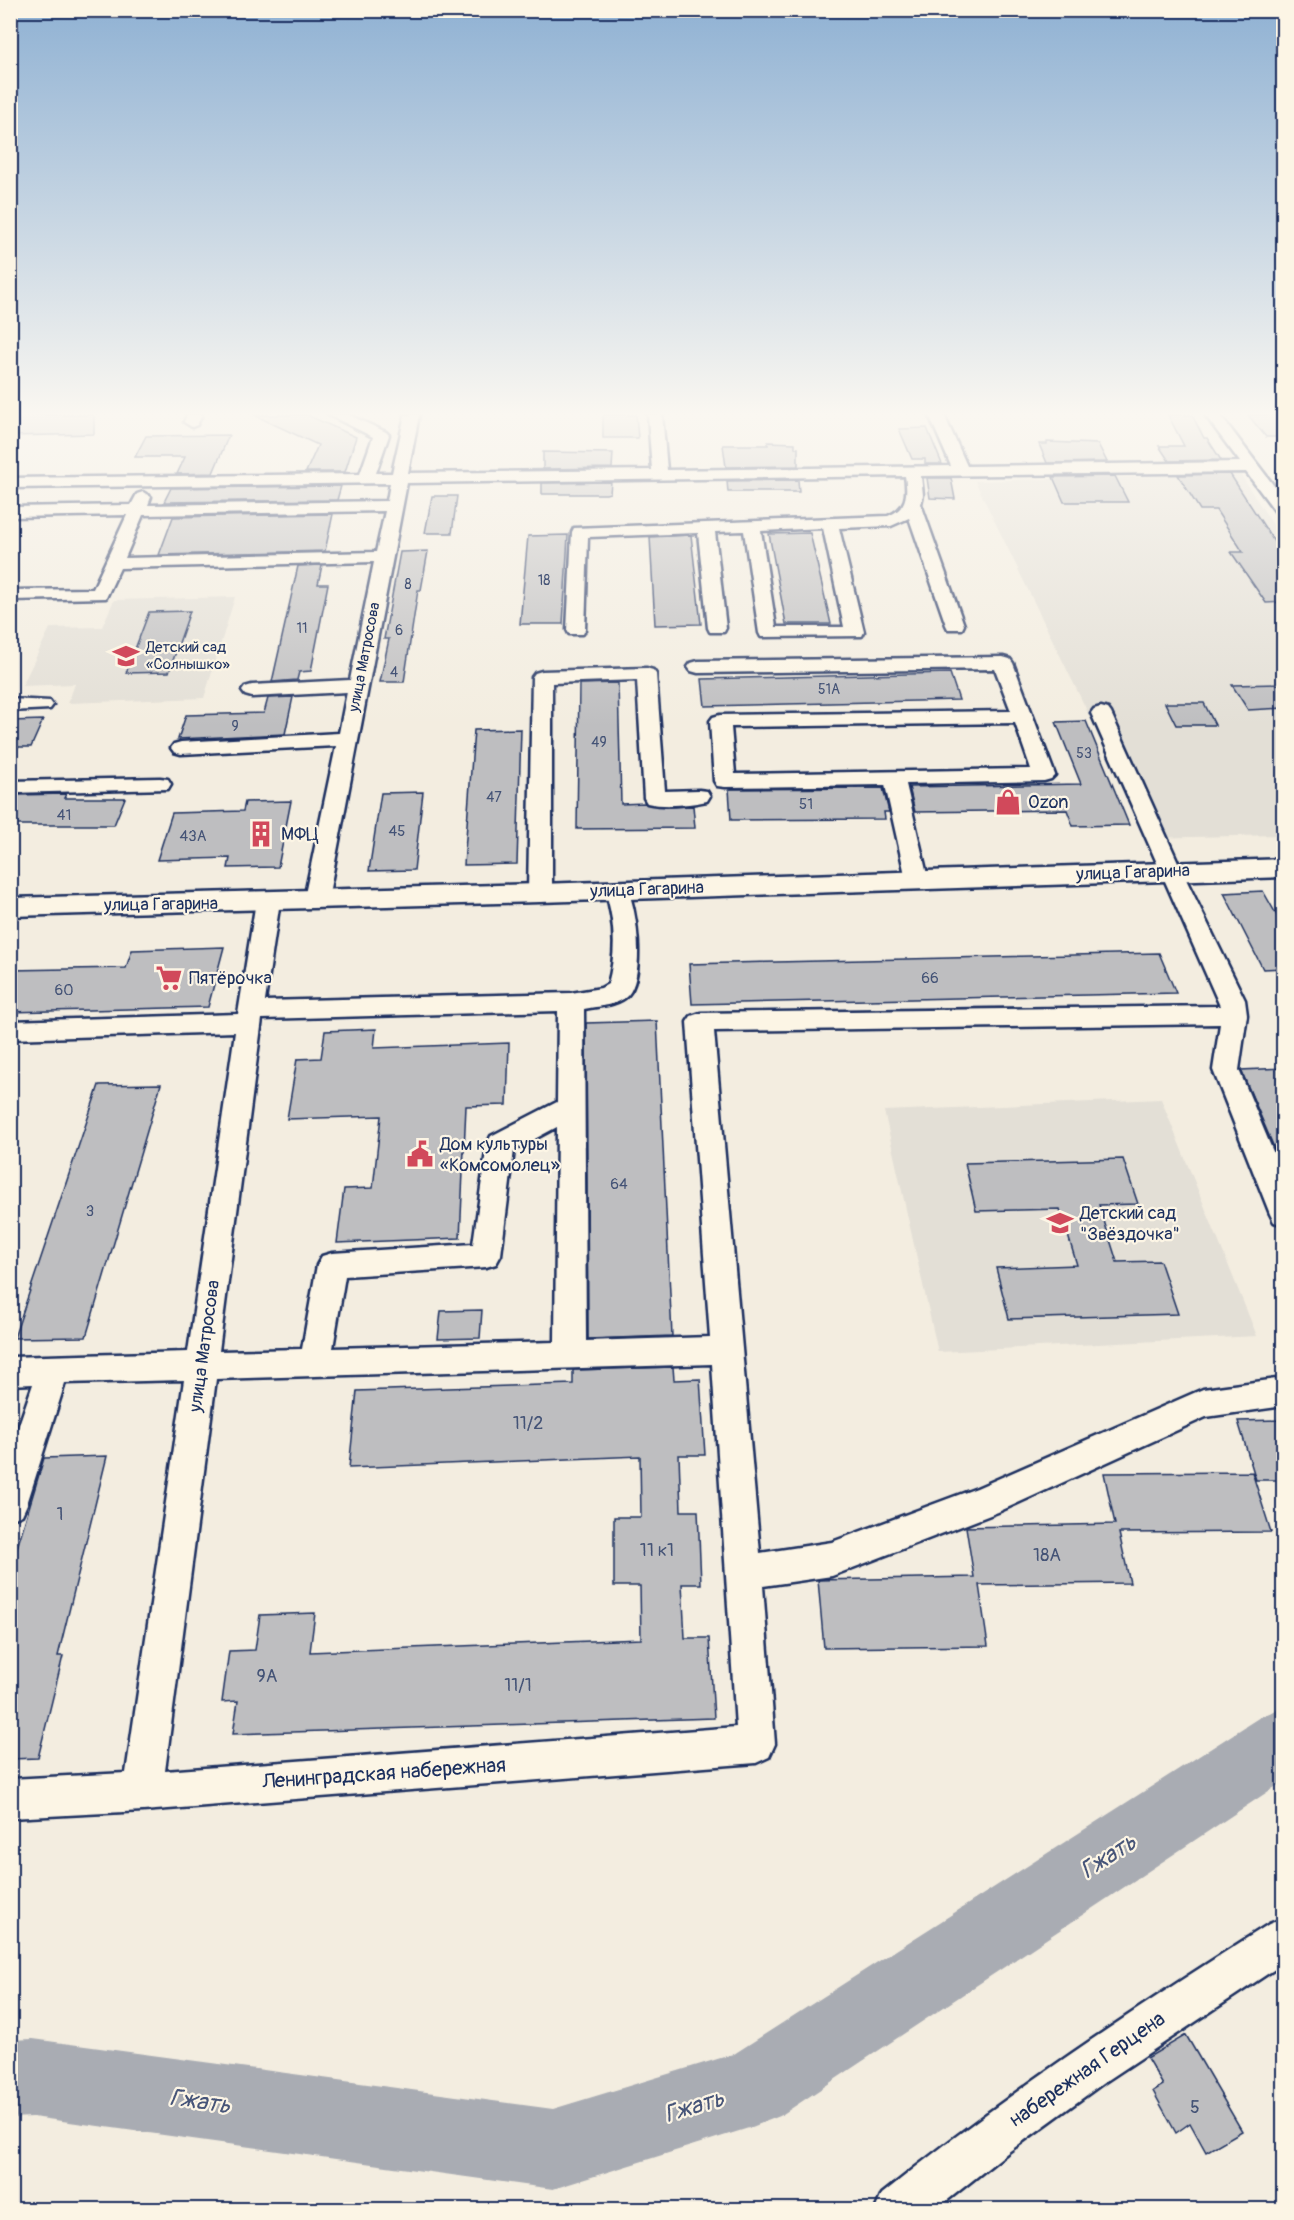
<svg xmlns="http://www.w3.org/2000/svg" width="1294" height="2220" font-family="Pangolin,sans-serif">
<rect width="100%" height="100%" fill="#f3ede0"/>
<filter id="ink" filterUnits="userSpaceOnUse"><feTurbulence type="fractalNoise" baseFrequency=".0167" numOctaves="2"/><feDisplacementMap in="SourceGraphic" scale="12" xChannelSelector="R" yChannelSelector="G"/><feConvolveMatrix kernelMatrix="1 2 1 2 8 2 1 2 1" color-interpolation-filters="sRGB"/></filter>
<g filter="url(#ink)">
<!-- built -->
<path fill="#e3dfd6" d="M1240 474 1283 540V835L1149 838 975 481Z
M235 597 204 698 68 703 75 684 22 686 50 628 102 627 114 600Z
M1161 1099 1257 1336 938 1352 884 1111Z"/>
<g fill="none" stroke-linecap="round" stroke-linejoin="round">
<!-- river -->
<path fill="#a9acb3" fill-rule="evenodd" d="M1284 1707V1781L780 2116 752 2127 553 2189 33 2117 10 2118V2040L33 2039 553 2109 734 2054 1260 1717Z"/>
</g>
<!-- building -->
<path fill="#bebec0" stroke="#1b2f5e" stroke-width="1.5" d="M10 415H94V434L10 436Z
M254 415H307L356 437 345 472H306L318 445Z
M603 415H636L638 438H603Z
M1168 415H1192L1204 438H1207L1221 460 1169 461 1159 446H1184Z
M1248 415H1284V437H1266Z
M899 429 927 428 942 464H925V459H912Z
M229 435 213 473 177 474 185 457H135L146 436Z
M768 442 795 443V448H798V466L726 467 723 445H768Z
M1047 442 1098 444 1107 462 1047 463 1039 444H1047Z
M543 452 613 453 612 468 543 469Z
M1230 474 1284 557V602L1266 603 1231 552H1243L1216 510H1200L1178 475Z
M1115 476 1128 502H1064L1053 477Z
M927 478H951L955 499 930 498Z
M798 480 799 492H728L727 481Z
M611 482 610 493 606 494H542V483Z
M341 486 337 500 164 502 171 488Z
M432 496H457L452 533H425Z
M333 514 325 551 159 555 173 517Z
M810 533 831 624H786L769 534Z
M568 535 563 624H520L528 536Z
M691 535 701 624 655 625 650 537Z
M428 551 421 590H418L404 682H380L389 639H384L400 552Z
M322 565 318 584H328L311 671 299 672 297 680 272 682 298 566Z
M190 611 169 672 126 673 149 612Z
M950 673 959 700 705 706 702 679Z
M618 683 621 804 645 803 669 807 693 806 695 828 577 829 579 684Z
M1284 684V708L1248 710 1232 685Z
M293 697 285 734 178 739 186 715 264 713 268 698Z
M1165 703H1204L1215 725H1176Z
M43 720 31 747H10V721Z
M1086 721 1129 825 1073 826 1067 810 915 812 909 787 1081 784 1056 722Z
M521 729 517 864 464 865 474 730Z
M883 788 889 812H884L885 819 731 820 729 789Z
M423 792 414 870 369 871 381 793Z
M66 794 64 798H125L114 825H10V805L15 795Z
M291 801 278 867 228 868 230 858 157 860 172 813 243 811 245 802Z
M1263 891 1284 928V968L1263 969 1224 893Z
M224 947 208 1007 10 1012V970L126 968 132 950Z
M1159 953 1176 993 692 1004 689 964Z
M657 1021 672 1336 588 1339 586 1023Z
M376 1029 374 1048 509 1043 507 1105 466 1106 460 1238 337 1243 344 1189 373 1188 381 1116 287 1119 297 1059 321 1058 325 1031Z
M1284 1068V1171L1241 1070Z
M161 1084 86 1337 14 1338 99 1085Z
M1123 1159 1138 1204 1099 1205 1117 1262 1160 1261 1178 1314 1009 1319 996 1268 1077 1265 1060 1209 976 1211 965 1163Z
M482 1310 480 1338 438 1339 441 1311Z
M673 1367 674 1380 700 1379 705 1455H679L681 1511H698L701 1584H682L685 1638H709L714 1718 233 1734 238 1701 222 1702 229 1651 255 1650 260 1615 315 1613 310 1652 641 1639 640 1586H614V1517H641L640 1456 349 1468 357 1391 573 1384V1370Z
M1284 1420V1480H1256L1238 1421Z
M107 1456 58 1656H63L38 1758 10 1759V1571L44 1458Z
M1252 1472 1271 1532 1119 1533 1130 1583 979 1585 988 1646 824 1648 818 1580 974 1577 966 1527 1115 1524 1104 1473Z
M1186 2035 1242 2131 1206 2152 1190 2123 1176 2133 1153 2091 1163 2085 1147 2058Z"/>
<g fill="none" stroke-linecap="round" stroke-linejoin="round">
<!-- minor casing -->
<g stroke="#1b2f5e" stroke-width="5">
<path id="minor" d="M187 415H202L197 425 192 427 184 422Z
M329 415H349L386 432 389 435 376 473H392L405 415H419L408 473 652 470 648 415H662L667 470 951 466 929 415H944L967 466 1240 462 1205 415H1220L1284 499V516L1278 515 1246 472 921 476 923 495 921 504 964 625 962 629H948L946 625 909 518 891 526 839 528 864 632 862 636 761 637 759 633 744 531 715 532 726 628 724 632H710L708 628 698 533 588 537 585 630 583 634H569L567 630 572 532 574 528 888 516C907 508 908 495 905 476L407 483 328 899 324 904 316 907 308 904 304 899 336 746 181 754 174 752 171 748 174 744 181 742 339 733 347 692 252 697 245 695 242 691 245 687 252 685 350 680 374 562 120 568 106 598 10 600V590L93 589 127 515 10 517V507L131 505 137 494 143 492 151 497 148 505 387 501 390 483 10 488V478L360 474 373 437ZM385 511 376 552 125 558 143 515ZM823 528 844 627H776L761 531Z
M1003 657 1010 659 1013 663 1055 775 1051 779 1044 781 906 784 928 879 925 884 917 886 909 884 906 879 885 785 725 787 717 786 714 781 710 721 713 717 720 715 1011 711 995 669 698 673 691 671 688 667 691 663 698 661ZM1015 723 1031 769 735 774 731 727Z
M646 668 653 670 656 674 665 791 699 790 707 791 710 796 707 801C689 805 665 807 647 803L644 798 637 680 552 683V893L548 898 540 901 532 898 528 893 532 677 535 673 542 671Z
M10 699 50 701 53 705 50 709 10 711Z
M1101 707 1108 709 1111 713 1182 871 1245 1000 1247 1015 1239 1070 1284 1178V1225L1274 1222 1270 1214 1213 1070 1220 1024 714 1031 760 1553 832 1542 977 1488 1203 1389 1284 1378V1406L1206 1417 998 1512 832 1576 763 1586 775 1744 769 1757 756 1763 143 1811 10 1818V1779L126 1773 184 1380 65 1383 27 1504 22 1515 10 1520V1451L33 1384 10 1385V1357L188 1352 235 1032 10 1039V1021L238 1014 256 901 260 896 268 893 276 896 280 901 265 1001 571 993 601 988 608 984C617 952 615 922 605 890L609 885 617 882 625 885C638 905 645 976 628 995 618 1006 598 1006 584 1009L586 1341 710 1337 687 1022 691 1016 700 1013 1220 1006 1091 713 1094 709ZM558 1011 557 1102 491 1136 487 1144 473 1244 332 1253 322 1256 317 1265 302 1349 219 1351 262 1019ZM557 1127 555 1342 333 1348 345 1276 486 1267 496 1264 501 1255 514 1150ZM712 1364 736 1727 165 1771 216 1379Z
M160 778 168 779 171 784 168 789 10 793V781Z
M1284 1918V1963L1102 2084 1007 2153 935 2210H875L882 2194C1005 2095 1136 2008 1269 1924Z"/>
</g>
<!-- major casing -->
<g stroke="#1b2f5e" stroke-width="5">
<path id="major" d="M1284 859V877L540 902 10 916V898L540 884Z"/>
</g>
<!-- minor -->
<use href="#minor" fill="#fcf5e5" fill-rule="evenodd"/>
<!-- major -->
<use href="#major" fill="#fcf5e5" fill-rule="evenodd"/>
</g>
</g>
<!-- sky -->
<linearGradient id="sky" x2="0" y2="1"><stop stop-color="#8fb1d3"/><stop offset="0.57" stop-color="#faf7f1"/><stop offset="1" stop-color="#faf7f1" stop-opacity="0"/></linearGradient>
<rect width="1294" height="726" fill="url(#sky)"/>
<!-- icons -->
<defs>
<g id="school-bare" transform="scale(2.07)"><path d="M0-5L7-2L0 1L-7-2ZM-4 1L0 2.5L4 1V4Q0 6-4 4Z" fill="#d1495b" stroke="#fcf5e5" stroke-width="2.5" paint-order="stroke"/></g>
<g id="shop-bare" transform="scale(2.07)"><path d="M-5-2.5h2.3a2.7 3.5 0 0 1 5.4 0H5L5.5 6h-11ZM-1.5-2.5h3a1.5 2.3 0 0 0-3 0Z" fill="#d1495b" stroke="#fcf5e5" stroke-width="2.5" paint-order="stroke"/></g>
<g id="building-bare" transform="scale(2.07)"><path d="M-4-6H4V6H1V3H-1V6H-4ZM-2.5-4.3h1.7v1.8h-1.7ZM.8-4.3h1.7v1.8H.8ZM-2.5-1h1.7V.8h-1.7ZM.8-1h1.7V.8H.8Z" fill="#d1495b" stroke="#fcf5e5" stroke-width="2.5" paint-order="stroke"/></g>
<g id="supermarket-bare" transform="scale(2.07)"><path d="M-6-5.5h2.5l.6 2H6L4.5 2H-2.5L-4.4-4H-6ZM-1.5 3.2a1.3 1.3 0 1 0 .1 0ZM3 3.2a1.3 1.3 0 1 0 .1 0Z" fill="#d1495b" stroke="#fcf5e5" stroke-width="2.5" paint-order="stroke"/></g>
<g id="civic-bare" transform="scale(2.07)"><path d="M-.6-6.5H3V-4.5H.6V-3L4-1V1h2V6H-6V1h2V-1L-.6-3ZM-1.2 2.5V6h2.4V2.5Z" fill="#d1495b" stroke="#fcf5e5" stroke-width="2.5" paint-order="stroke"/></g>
</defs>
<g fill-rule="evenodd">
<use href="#school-bare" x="126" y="656"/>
<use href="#shop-bare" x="1008" y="802"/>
<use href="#building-bare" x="261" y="834"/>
<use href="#supermarket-bare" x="169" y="978"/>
<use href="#civic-bare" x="420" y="1154"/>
<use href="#school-bare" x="1060" y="1223"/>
</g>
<g text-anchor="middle" stroke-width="4.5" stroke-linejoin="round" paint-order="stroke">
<!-- far-number labels -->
<g font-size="14" fill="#445376">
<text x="544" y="585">18</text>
<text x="408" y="589">8</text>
<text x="302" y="633">11</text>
<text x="399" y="635">6</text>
<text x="394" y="677">4</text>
<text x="829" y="694">51А</text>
<text x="235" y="731">9</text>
<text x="599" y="747">49</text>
<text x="1084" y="758">53</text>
<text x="494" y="802">47</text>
</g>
<!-- far-poi labels -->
<g font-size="15" fill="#1b2f5e" stroke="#fcf5e5" text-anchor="start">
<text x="146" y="652">Детский сад<tspan x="146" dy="17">«Солнышко»</tspan></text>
</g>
<!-- far-street labels -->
<g font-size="15" fill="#1b2f5e" stroke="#fcf5e5">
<text transform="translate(364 657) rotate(-79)" y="5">улица Матросова</text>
</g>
<!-- number labels -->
<g font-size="15" fill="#445376">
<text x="806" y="809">51</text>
<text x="64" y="820">41</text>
<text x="397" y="836">45</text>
<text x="193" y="841">43А</text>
<text x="930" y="983">66</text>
<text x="64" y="995">60</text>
<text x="619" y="1189">64</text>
<text x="90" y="1216">3</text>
</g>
<!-- poi labels -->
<g font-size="18" fill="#1b2f5e" stroke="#fcf5e5" text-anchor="start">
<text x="1028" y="808">Ozon</text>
<text x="281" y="840">МФЦ</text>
<text x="189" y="984">Пятёрочка</text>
<text x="440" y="1150">Дом культуры<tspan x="440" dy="21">«Комсомолец»</tspan></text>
<text x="1080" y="1219">Детский сад<tspan x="1080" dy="21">"Звёздочка"</tspan></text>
</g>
<!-- street labels -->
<g font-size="18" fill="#1b2f5e" stroke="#fcf5e5">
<text transform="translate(1133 872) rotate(-2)" y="6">улица Гагарина</text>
<text transform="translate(647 889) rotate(-2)" y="6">улица Гагарина</text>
<text transform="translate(161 904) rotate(-1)" y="6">улица Гагарина</text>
<text transform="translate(204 1346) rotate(-82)" y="6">улица Матросова</text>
</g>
<!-- near-number labels -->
<g font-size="18" fill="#445376">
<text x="528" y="1429">11/2</text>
<text x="60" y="1520">1</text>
<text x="657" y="1556">11 к1</text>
<text x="1047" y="1561">18А</text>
<text x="267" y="1682">9А</text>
<text x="518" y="1691">11/1</text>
<text x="1195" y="2113">5</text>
</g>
<!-- near-street labels -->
<g font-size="21" fill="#1b2f5e" stroke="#fcf5e5">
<text transform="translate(384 1773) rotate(-4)" y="7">Ленинградская набережная</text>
<text transform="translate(1087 2069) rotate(-35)" y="7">набережная Герцена</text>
</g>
<!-- near-water labels -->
<g font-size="24" font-style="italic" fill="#465478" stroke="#fcf5e5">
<text transform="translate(1108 1856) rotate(-33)" y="8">Гжать</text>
<text transform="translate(200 2101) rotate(8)" y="8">Гжать</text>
<text transform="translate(694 2106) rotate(-17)" y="8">Гжать</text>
</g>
</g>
<!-- margin -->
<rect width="1294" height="2220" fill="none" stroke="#fcf5e5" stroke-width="36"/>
<rect x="18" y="18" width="1258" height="2184" fill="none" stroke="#1b2f5e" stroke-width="2" filter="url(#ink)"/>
</svg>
